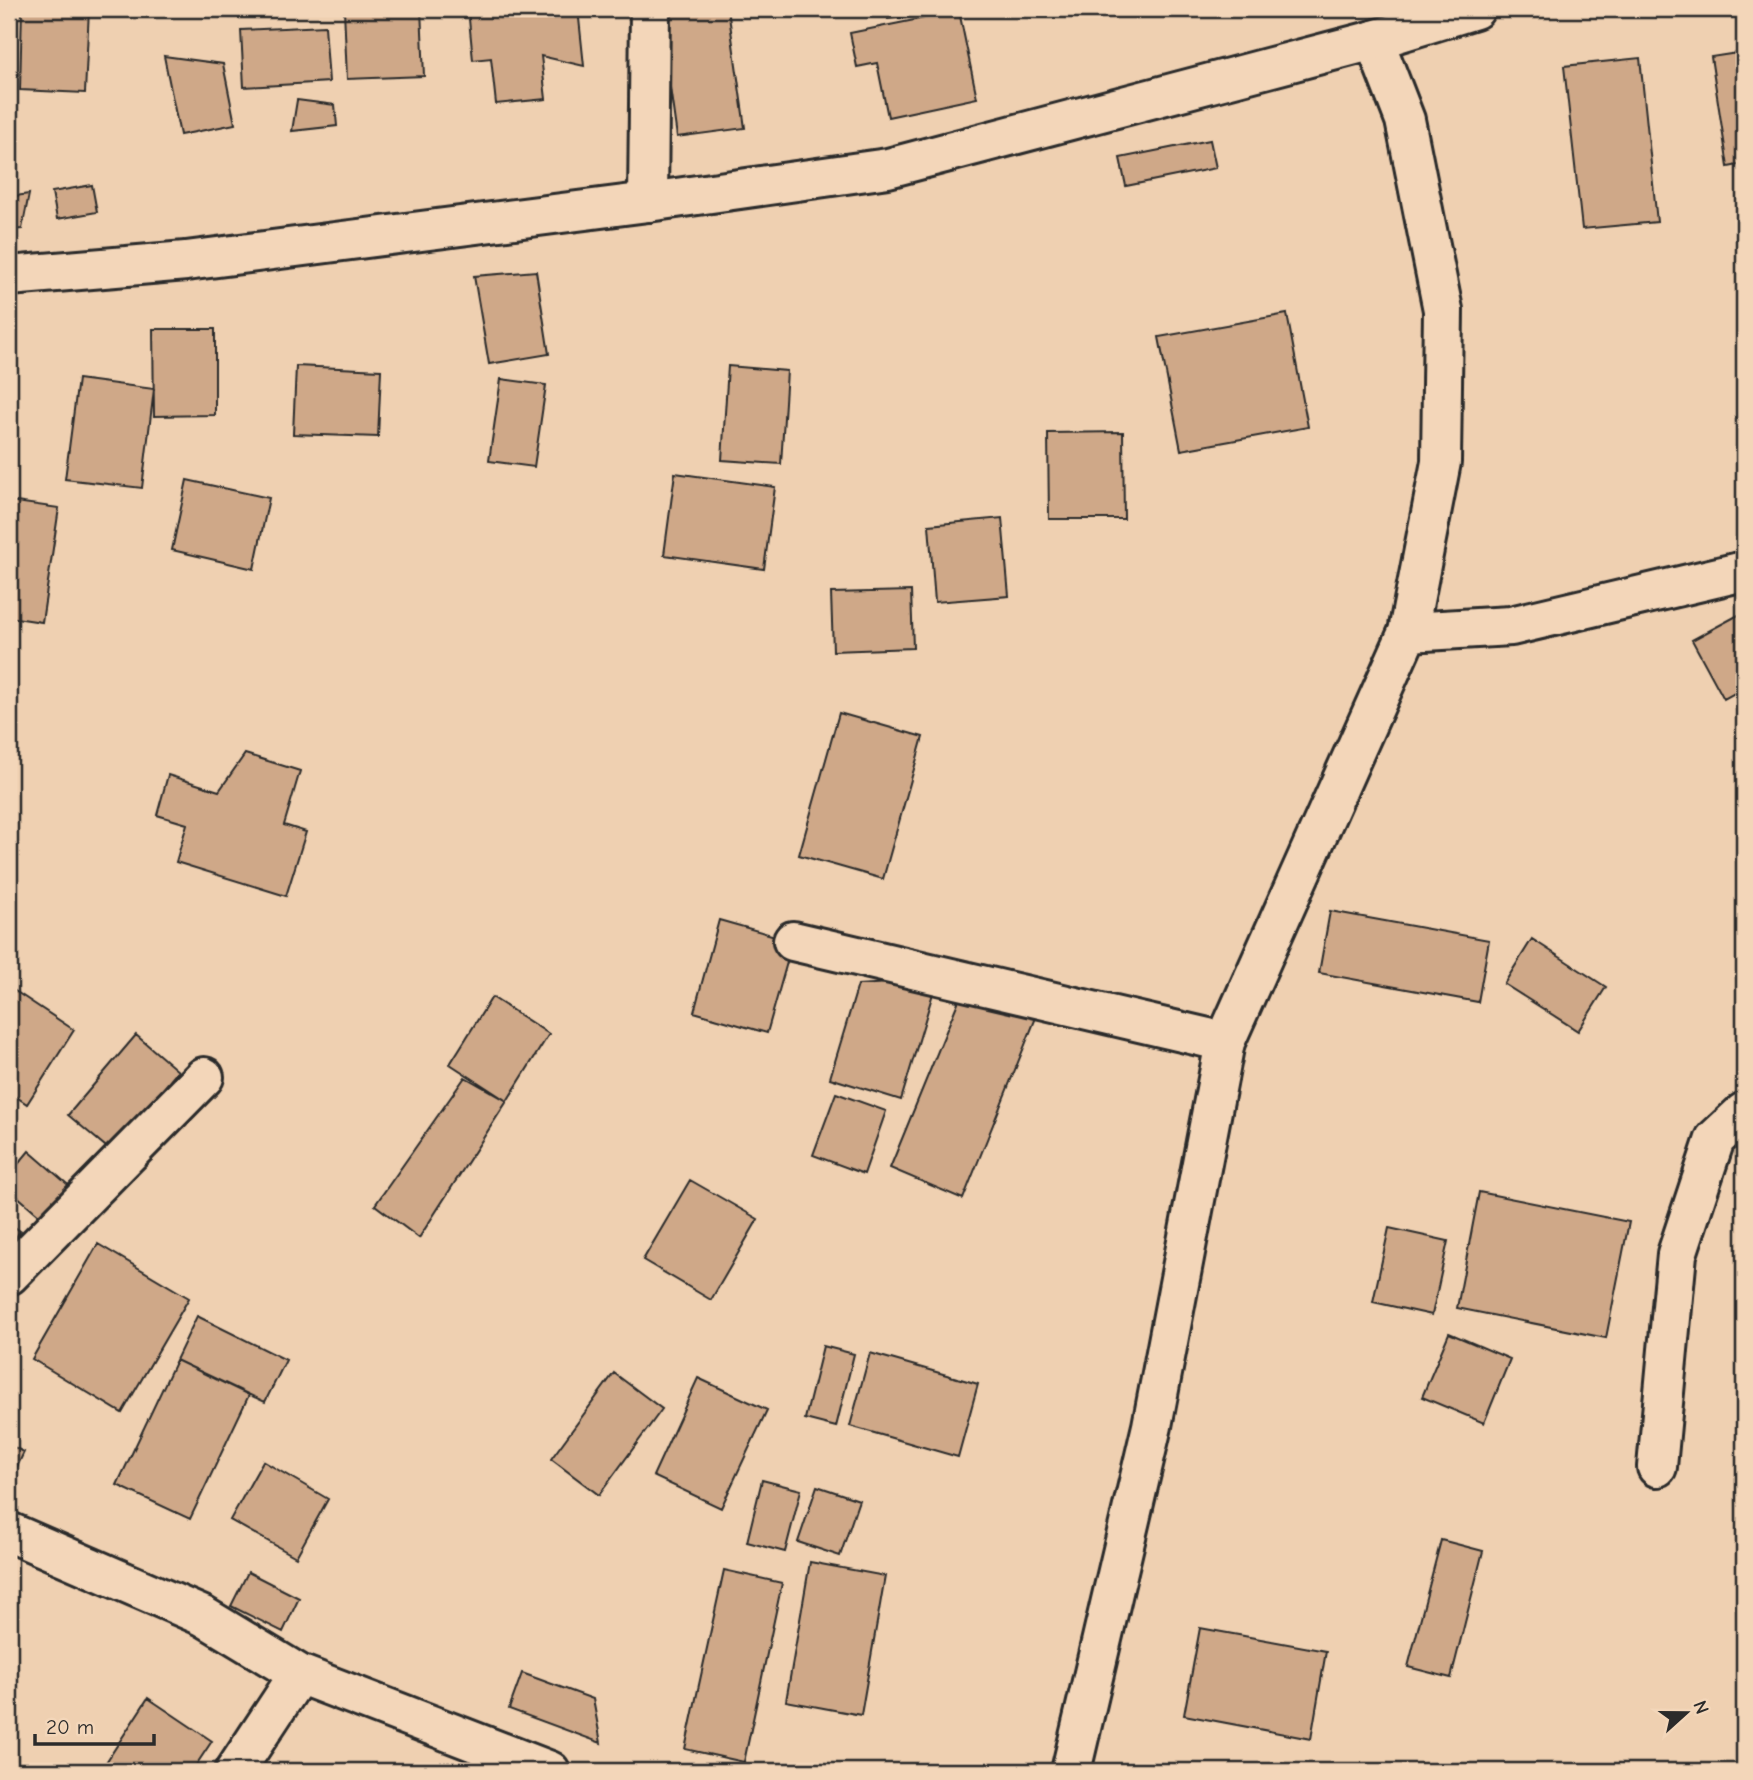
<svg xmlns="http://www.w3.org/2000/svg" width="1753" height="1780" font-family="'Comic Neue',sans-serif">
<rect width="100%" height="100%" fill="#efd0b1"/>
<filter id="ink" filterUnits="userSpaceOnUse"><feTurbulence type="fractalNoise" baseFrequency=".0143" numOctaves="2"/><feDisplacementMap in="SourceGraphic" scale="14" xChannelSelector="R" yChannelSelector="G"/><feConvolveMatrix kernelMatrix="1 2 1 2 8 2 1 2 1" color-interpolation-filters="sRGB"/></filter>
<g filter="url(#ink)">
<!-- building -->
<path fill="#cfa888" stroke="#2b2b2b" stroke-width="2" d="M22 9H89L85 93 20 90Z
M344 9H421L424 76 347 79Z
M468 9H578L584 66 541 56 546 99 496 104 491 58 473 60Z
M659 9H728L745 128 677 137Z
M887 9H959V11L888 19Z
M959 11 977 98 888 117 877 63 857 67 850 33Z
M325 26 329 82 244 87 241 30Z
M1744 52V164L1728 167 1711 57Z
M164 56 223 64 235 124 180 135Z
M1640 58 1657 222 1582 229 1564 66Z
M297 100 335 105 337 126 292 131Z
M1210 140 1216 168 1126 186 1120 158Z
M92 185 97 212 57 219 52 192Z
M29 194 22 229 9 230V197Z
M536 271 549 354 489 364 474 276Z
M1287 314 1308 427 1181 450 1159 337Z
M153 329H215V415L154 416Z
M296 366 381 370 378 437 293 434Z
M728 366 787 371 781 464 722 460Z
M78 379 154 389 142 488 65 479Z
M501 379 546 385 534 467 489 461Z
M1123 432 1124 519H1049L1048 433Z
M675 473 775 487 764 569 664 555Z
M187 480 269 498 254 569 172 550Z
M9 501 59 508 42 622 9 617Z
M1002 518 1009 596 935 602 929 525Z
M911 591 913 648 833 651 831 593Z
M1744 612V688L1724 699 1692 640Z
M839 713 923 737 883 879 799 855Z
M245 754 300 771 284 825 306 832 286 896 176 862 187 824 157 815 168 775 219 791Z
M1330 911 1489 940 1478 1002 1319 973Z
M719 920 793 941 767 1033 694 1012Z
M1532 939 1606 987 1578 1031 1504 984Z
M937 980 901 1100 830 1078 858 985Z
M965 985 1037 1015 963 1199 890 1168Z
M9 987 74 1030 27 1104 9 1092Z
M492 997 549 1034 507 1101 450 1064Z
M136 1035 178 1071 111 1151 68 1115Z
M465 1077 507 1101 419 1238 375 1205Z
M836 1093 886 1111 864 1174 813 1155Z
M29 1151 73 1189 46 1221 9 1189V1175Z
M690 1180 758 1219 711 1300 643 1260Z
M1479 1192 1629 1222 1606 1338 1457 1308Z
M9 1223 20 1231 9 1247Z
M1389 1228 1448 1241 1432 1315 1373 1302Z
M98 1244 189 1298 122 1413 32 1359Z
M197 1316 286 1360 265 1402 176 1360Z
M1449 1333 1510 1359 1484 1423 1422 1397Z
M823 1346 854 1354 836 1427 805 1419Z
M870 1353 978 1384 958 1457 850 1426Z
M176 1360 249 1395 190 1519 117 1485Z
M614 1373 662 1409 599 1495 551 1459Z
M698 1378 767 1410 721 1508 653 1476Z
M9 1445 24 1452 9 1484Z
M263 1461 328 1499 296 1557 230 1520Z
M762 1480 801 1490 785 1552 747 1542Z
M817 1486 859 1500 840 1556 798 1542Z
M1441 1540 1483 1551 1451 1678 1408 1667Z
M810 1562 885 1576 861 1715 786 1701Z
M724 1570 782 1583 744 1762 685 1749Z
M248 1572 299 1598 283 1632 231 1606Z
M1200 1628 1326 1651 1311 1739 1184 1715Z
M522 1673 593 1699 601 1743 509 1709Z
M148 1698 212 1741 192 1771H109L103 1767Z"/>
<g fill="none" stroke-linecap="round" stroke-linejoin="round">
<!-- street casing -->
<g stroke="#2b2b2b" stroke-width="44">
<path id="street" d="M648 202 650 9
M1408 632 1511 626 1744 571
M793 941 1225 1042
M9 1275 204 1077
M1657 1467 1677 1254 1715 1139 1744 1112
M9 1532 203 1616 299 1674 550 1771
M235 1771 299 1674
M1071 1771 1152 1426 1225 1042 1408 632 1441 462 1443 310 1405 120 1374 40"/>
</g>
<!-- secondary casing -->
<g stroke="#2b2b2b" stroke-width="44">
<path id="secondary" d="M9 276 186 261 648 202 888 168 1374 40 1475 9"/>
</g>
<!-- street -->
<use href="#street" stroke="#f3d6b9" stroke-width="38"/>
<!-- secondary -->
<use href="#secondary" stroke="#f3d6b9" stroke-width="38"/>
</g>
</g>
<!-- margin -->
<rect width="1753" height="1780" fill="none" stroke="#f3d6b9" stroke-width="35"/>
<rect x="18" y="18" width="1718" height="1745" fill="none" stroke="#2b2b2b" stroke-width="2.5" filter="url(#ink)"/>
<!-- north arrow -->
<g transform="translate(1686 1713) rotate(69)" stroke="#f3d6b9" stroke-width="5" paint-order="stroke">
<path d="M0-5L12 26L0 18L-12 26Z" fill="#2b2b2b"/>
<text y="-10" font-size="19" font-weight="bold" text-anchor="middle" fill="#2b2b2b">N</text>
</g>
<!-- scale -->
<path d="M35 1734v10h119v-10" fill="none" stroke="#2b2b2b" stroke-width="3.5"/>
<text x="46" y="1734" font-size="21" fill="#2b2b2b" stroke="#f3d6b9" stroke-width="5" paint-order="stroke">20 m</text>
</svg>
